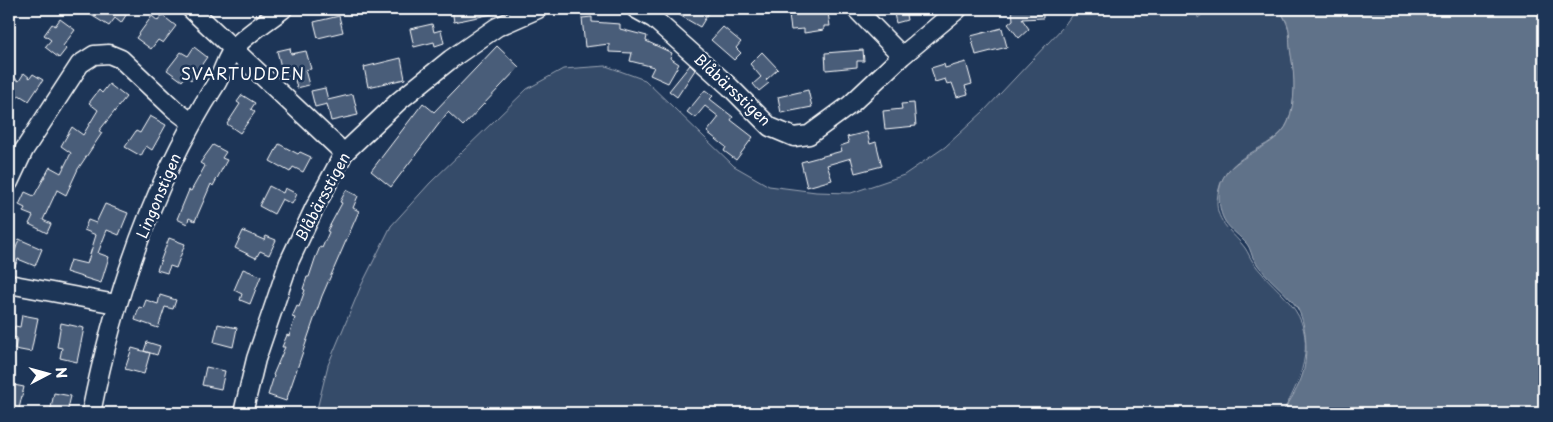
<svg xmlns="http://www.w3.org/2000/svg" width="1553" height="422" font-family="'Playpen Sans',sans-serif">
<rect width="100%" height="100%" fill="#1d3557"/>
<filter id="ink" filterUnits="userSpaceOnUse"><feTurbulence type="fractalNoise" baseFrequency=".02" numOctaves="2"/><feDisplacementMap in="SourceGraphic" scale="10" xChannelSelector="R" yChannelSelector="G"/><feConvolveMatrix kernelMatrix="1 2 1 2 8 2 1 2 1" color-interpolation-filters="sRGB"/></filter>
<g filter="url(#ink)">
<!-- green -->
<path fill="#364b69" stroke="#9aa5b4" d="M1076 9H1197L1198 18 1209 9H1279C1294 32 1287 35 1292 59 1295 80 1296 102 1288 122 1275 153 1220 150 1217 201 1216 223 1234 233 1245 248 1248 252 1250 258 1253 262 1265 279 1283 292 1295 310 1317 343 1300 383 1282 413H316L328 365 361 286 391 226 430 183 527 89 563 69 606 66 645 80 734 166 769 186 816 192 851 193 904 175 945 147 984 111 1063 27Z"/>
<!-- water -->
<path fill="#617289" stroke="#a0aab8" d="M1279 9H1544V413H1282C1290 401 1299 387 1303 373 1308 355 1307 322 1296 306 1284 290 1266 278 1255 261 1251 256 1251 249 1247 244 1231 227 1220 225 1219 197 1217 155 1276 153 1288 122 1296 100 1295 78 1291 55 1287 32 1294 31 1279 9Z"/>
<!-- building -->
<path fill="#4a5d79" stroke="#fff" d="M81 9H130L121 23 115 18 109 26Z
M452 9H496L497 13 454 22Z
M669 9H711L700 27Z
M893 9H905L907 20 896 23Z
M1012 9H1043V18L1022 19 1029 29 1019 38 1008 24 1013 20Z
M828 13 830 26H824V30L804 33V29L791 30 789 15Z
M162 15 176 26 163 43 158 40 151 49 136 38 152 16 158 21Z
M339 16 343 32 318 38 314 22Z
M592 17V22L620 24V29L647 36 646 41 672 53 670 58 679 64 668 83 650 75 654 67 630 61 632 53 609 52V44L585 47 582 18Z
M60 19 75 30 63 46 66 49 59 58 45 47 51 40 44 35 52 24 55 26Z
M432 24 434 32 441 30 444 43 435 46 434 42 414 47 410 29Z
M723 27 741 42 736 48 741 53 734 60 711 40Z
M1002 28 1007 47 976 55 971 36Z
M497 46 519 67 463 126 448 112 391 187 371 171 423 103 434 112Z
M194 47 207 57 191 80 186 76 182 81 167 70 181 52 188 56Z
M290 48 291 54 306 51 311 69 305 70 309 85 297 88 294 76 284 79 277 51Z
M863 50 864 61H857V67L826 70 825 53Z
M762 52 778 69 766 80 769 83 759 91 753 84 761 77 750 64Z
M401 58 405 79 368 87 364 67Z
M966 62 972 84 965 86 968 94 957 97 952 83 947 84 945 79 935 82 931 68 944 64 945 68Z
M690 65 695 70 677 97 669 91Z
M24 73 30 78 33 74 43 80 29 101 19 95 9 110V74L19 81Z
M109 84 126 97 99 131 102 133 78 169 66 195 57 190 43 220 51 224 47 233 29 224 33 216 23 212 25 208 19 205 25 192 34 196 50 167 61 173 71 153 61 146 72 127 83 135 98 110 89 103 99 90 102 93Z
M325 88 328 100 353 94 358 115 331 121 327 104 315 107 311 91Z
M705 90 713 96 710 99 733 117 731 120 753 137 736 160 724 151 726 147 707 132 719 117 705 106 695 118 687 112Z
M808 90 812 107 781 113 778 97Z
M242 95 255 103 251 109 255 112 240 133 227 124 240 104 237 102Z
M914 103 916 126 885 129 883 111 902 109 901 104Z
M150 116 166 125 152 150 146 146 141 156 125 147 136 131 140 133Z
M867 132 870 144 876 142 882 166 855 173 851 158 827 165 832 180 807 187 801 162 842 151 840 146 849 143 847 137Z
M279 144 298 154 300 152 311 157 303 172 293 167 290 172 270 161Z
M213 145 226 152 222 158 227 160 213 186 211 184 195 221 189 218 187 224 177 219 189 190 191 191 205 166 200 163Z
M269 186 283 193 285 188 297 194 292 204 282 199 274 214 259 206Z
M346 190 358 196 353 208 359 211 322 296 286 401 268 395 274 376 273 375 285 347H282L287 335 289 336 295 318 292 317 297 306 299 307 305 290 303 289 307 277H309L315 259 320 247 322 248 329 232 327 231 342 203 340 202Z
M105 204 128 213 119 235 107 230 98 253 109 257 101 283 66 272 70 260 87 264 96 235 84 230 88 220 96 223Z
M243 231 264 240 266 236 276 240 269 255 260 251 256 258 235 248Z
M169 238 185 244 176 268 170 266 167 273 157 270Z
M19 239 42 249 35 266 18 259 12 274H9V248L15 251Z
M243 269 261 276 250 304 240 300 242 294 234 290Z
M160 295 176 300 173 309 165 307 158 328 135 320 139 307 143 308 146 300 158 304Z
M22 315 38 318 31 352 15 349 17 338 12 337 15 326 20 327Z
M61 323 84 328 77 362 60 358 62 348 57 347Z
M218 324 237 328 233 347 214 342Z
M147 342 160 346 157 355 144 351Z
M132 348 150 353 144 374 125 369Z
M206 367 225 371 221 389 202 385Z
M9 384 24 387 18 413H9Z
M54 393 71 396 67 413H50Z"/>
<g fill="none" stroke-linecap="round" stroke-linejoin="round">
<!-- minor casing -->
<g stroke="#fff" stroke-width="21">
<path id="minor" d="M191 9 344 153
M636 9 654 19 730 87 770 127 794 137 809 135 850 105 902 56 958 9
M856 9 902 56
M9 182 24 150 80 64 94 55 109 54 121 59 174 109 191 122
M9 284 116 304
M91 413C114 298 152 183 216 84 223 73 226 56 235 47 248 33 268 21 283 9
M243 413 256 359 289 262 314 209 344 153 399 101 451 59 497 27 538 9"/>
</g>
<!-- minor -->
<use href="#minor" stroke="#1d3557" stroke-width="18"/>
</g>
</g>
<g text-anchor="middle" stroke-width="5" stroke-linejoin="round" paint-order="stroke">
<!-- street labels -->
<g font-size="15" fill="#fff" stroke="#1d3557">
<text transform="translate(732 90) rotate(43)" y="5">Blåbärsstigen</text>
<text transform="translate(159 196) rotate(-67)" y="5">Lingonstigen</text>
<text transform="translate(323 197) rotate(-62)" y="5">Blåbärsstigen</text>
</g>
<!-- neighbourhood labels -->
<g font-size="16" letter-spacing="1" fill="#fff" stroke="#1d3557">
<text x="243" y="80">SVARTUDDEN</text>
</g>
</g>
<!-- margin -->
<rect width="1553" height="422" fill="none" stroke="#1d3557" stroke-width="30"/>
<rect x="15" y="15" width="1523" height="392" fill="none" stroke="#fff" stroke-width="2" filter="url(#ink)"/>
<!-- north arrow -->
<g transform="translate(48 374) rotate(84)" stroke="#1d3557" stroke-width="4" paint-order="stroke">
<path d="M0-4L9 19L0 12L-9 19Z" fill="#ffffff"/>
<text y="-8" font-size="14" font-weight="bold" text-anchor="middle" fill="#ffffff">N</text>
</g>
</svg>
